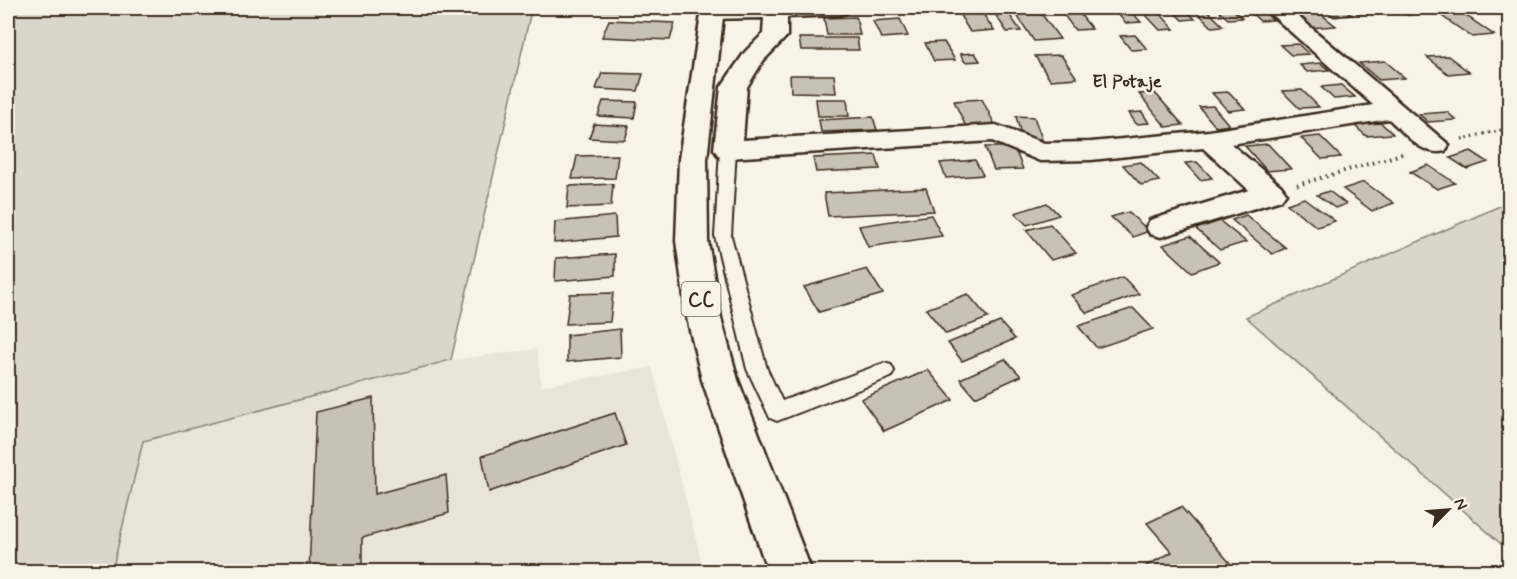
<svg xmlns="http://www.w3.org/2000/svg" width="1517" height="579" font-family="Mynerve,sans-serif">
<rect width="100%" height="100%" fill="#f7f3e8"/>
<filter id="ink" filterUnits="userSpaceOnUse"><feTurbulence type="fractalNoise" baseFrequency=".0167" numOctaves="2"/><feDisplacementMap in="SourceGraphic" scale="12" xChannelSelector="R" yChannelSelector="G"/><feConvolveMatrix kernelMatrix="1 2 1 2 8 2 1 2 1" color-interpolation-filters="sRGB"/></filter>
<g filter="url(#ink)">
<!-- built -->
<path fill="#e9e4d9" d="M537 349 541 386 652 367 704 571 112 572 143 441 451 360Z"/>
<!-- green -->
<path fill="#dbd6cb" stroke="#8b8074" stroke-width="1.5" d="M8 8H688V12L531 11 451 360 143 441 112 571 8 572Z
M1509 202V551L1246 317Z"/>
<!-- building -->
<path fill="#c8c1b6" stroke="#3b2a1e" stroke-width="1.5" d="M1112 8H1128L1141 22 1126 23Z
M1170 8H1184L1195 19 1182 20Z
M1205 8 1223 26 1212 27 1194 9Z
M1216 8H1231L1242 18 1228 19Z
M1246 8H1259L1273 20 1260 21Z
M1285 8H1313L1336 26 1309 28Z
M1323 8H1342L1352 15 1334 17Z
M1350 8H1367L1373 13 1358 14Z
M1397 8H1422L1430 13 1407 15Z
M1430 8H1455L1494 35 1472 37Z
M1038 9 1060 39 1034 41 1014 11Z
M1076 9 1092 29 1075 30 1060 10Z
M1006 10 1021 31 1007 32 993 11Z
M1157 10 1174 29 1160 30 1142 11Z
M981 11 994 30 970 32 958 12Z
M856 17 860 35H827L824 18Z
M900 19 908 36 881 38 873 21Z
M609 20 675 23 670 40 602 37Z
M1135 35 1147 49 1131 50 1120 36Z
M799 38H857L859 50H801Z
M944 42 955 60 934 61 925 43Z
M1298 44 1309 54 1291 55 1280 45Z
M975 53 980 61 965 62 960 54Z
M1061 55 1077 78 1050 80 1035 56Z
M1448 56 1469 72 1448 74 1427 57Z
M1385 61 1405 78 1379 80 1359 63Z
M1320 63 1329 70 1307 72 1300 65Z
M602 73 643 74 638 91 596 89Z
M790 75H834L836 93 791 92Z
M1341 85 1355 97 1334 99 1321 87Z
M1302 90 1319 107 1299 108 1282 91Z
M1229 92 1245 109 1228 111 1212 93Z
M1155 93 1183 125 1166 127 1139 94Z
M816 99H847L849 116H818Z
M982 99 996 127 967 129 954 101Z
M603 101 637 102 634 118 598 116Z
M1213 106 1229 125 1216 127 1199 107Z
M1142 112 1149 123 1136 124 1129 113Z
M1447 112 1456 120 1428 122 1419 114Z
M1016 116 1034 117 1042 139H1022Z
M873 117 877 130 821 132 819 120Z
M1381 123 1393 134 1366 136 1354 125Z
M594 124 629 126 625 140 589 138Z
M1320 136 1341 157 1322 159 1301 138Z
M1268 144 1291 169 1267 171 1245 146Z
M985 147H1014L1023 169 994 170Z
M1471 151 1488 162 1467 169 1450 158Z
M618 155 615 178 572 179 577 156Z
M876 155 880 169 816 172 813 158Z
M975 160 983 175 946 178 940 163Z
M1141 162 1159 181 1141 185 1123 165Z
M1197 162 1212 178 1200 180 1185 163Z
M1428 165 1455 183 1437 189 1410 172Z
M1364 182 1394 203 1372 211 1343 189Z
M613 184 611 206 567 208 569 186Z
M926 188 934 211 828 216 824 193Z
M1329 191 1346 204 1335 208 1317 195Z
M1304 198 1335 221 1317 227 1287 204Z
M1047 203 1059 215 1027 225 1015 213Z
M1128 212 1149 231 1133 237 1111 217Z
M931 215 942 236 868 247 859 226Z
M1246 215 1286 248 1272 254 1232 220Z
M615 216 616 237 554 243 555 222Z
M1220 221 1246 242 1220 250 1196 229Z
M1050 224 1076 253 1051 260 1026 230Z
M1190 236 1219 262 1192 272 1163 245Z
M615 254V276L555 281 556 258Z
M867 269 883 294 819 312 804 287Z
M1123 277 1139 294 1087 313 1071 295Z
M613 293 610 322 566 324 570 294Z
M968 294 988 318 946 334 926 309Z
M1133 308 1153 329 1097 348 1078 326Z
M1000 322 1015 339 962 361 948 343Z
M620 329 621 357 567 362V335Z
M1005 359 1021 376 975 397 960 379Z
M928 370 953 400 884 431 861 399Z
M373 398 375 494 446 475 449 513 362 538V572H309L316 412Z
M615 413 626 445 489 492 482 456Z
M1181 507 1238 572H1135L1172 552 1147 523Z"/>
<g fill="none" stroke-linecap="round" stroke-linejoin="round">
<!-- lane casing -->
<g stroke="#3b2a1e" stroke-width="4">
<path id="lane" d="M728 144 736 149 731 236 767 369 782 401 884 363 891 365 894 371 891 377 777 421 770 418 747 369 715 236 720 149Z"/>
</g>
<!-- street casing -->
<g stroke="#3b2a1e" stroke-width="5">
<path id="street" d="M711 8H849L846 13 838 15 787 17V36L763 61 747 87 743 140 996 125 1044 143 1091 142 1209 131 1373 105 1264 8H1288L1449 145 1445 151C1422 157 1405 133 1389 119L1231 144 1281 186 1286 193 1281 200 1161 237 1150 234 1146 227 1150 220 1249 190 1203 148 1091 160 1040 161 992 141 728 158 718 155 714 149 721 87 745 52 763 34 764 18 704 19 701 14 704 9Z"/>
</g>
<!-- primary casing -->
<g stroke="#3b2a1e" stroke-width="5">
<path id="primary" d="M702 8H724L707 159 708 241 721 318 738 380 812 572H768L702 380 687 318 676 241 679 159Z"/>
</g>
<!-- path-far1 -->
<path stroke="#3b2a1e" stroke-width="3" stroke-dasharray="1.5 4" stroke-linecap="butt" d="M1462 139 1510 128"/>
<!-- path -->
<path stroke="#3b2a1e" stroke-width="4" stroke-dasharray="1.5 4.5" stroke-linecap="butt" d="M1297 185 1405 153"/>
<!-- lane -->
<use href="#lane" fill="#f7f3e8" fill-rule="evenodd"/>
<!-- street -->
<use href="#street" fill="#f7f3e8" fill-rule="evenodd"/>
<!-- primary -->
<use href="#primary" fill="#f7f3e8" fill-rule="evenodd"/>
</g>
</g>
<g text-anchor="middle" stroke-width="5" stroke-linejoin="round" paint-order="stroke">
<!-- far-neighbourhood labels -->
<g font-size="18" font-weight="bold" fill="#3b2a1e" stroke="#f7f3e8">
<text x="1127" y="87">El Potaje</text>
</g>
<!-- shield labels -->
<rect fill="#f7f3e8" stroke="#73665b" stroke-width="1.5" x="681.5" y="282" width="39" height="34" rx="4.5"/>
<g font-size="20" font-weight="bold" fill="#3b2a1e">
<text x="701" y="306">CC</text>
</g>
</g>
<!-- margin -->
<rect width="1517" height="579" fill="none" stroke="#f7f3e8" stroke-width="30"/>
<rect x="15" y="15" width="1487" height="549" fill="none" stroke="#3b2a1e" stroke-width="2" filter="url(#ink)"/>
<!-- north arrow -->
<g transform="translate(1448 510) rotate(65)" stroke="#f7f3e8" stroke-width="4.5" paint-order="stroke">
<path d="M0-4.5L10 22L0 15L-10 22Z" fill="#3b2a1e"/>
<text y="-9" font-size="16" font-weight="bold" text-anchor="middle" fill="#3b2a1e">N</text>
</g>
</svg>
